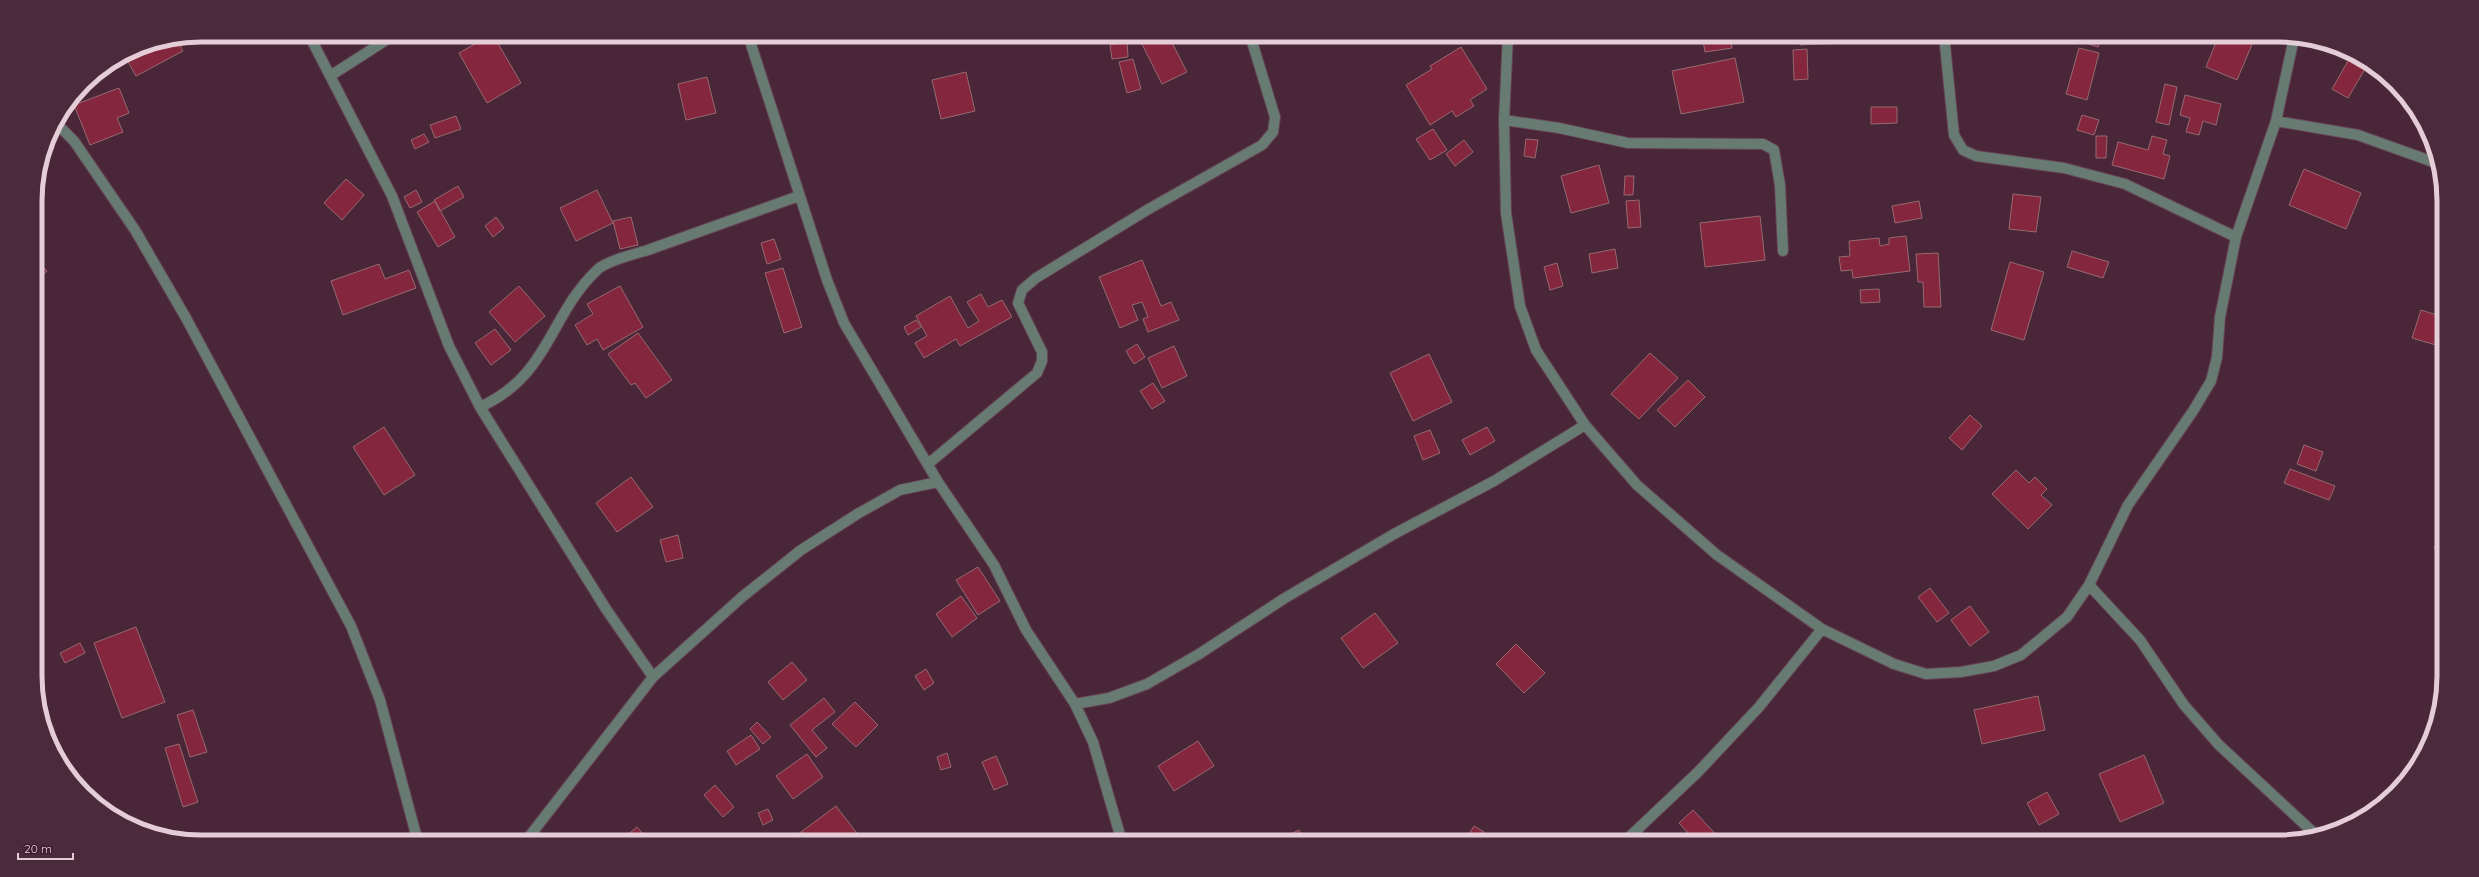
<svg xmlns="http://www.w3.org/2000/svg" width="2479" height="877" font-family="Quicksand,sans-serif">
<rect width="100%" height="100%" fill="#492638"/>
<!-- building -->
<path fill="#83263e" stroke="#976a71" d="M491 35H493L521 83 487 103 459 53Z
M1161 35H1168L1187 72 1162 84 1142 44Z
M1702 35H1730L1732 48 1705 52Z
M1800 35H1843V43L1800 45Z
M2085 35H2102L2098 47 2083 42Z
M2219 35H2256L2237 80 2206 67Z
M177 40 183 51 136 76 125 56 142 47Z
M1127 42 1128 57 1112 59 1110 45Z
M1461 47 1487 89 1470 100 1474 106 1456 117 1452 111 1430 125 1406 85 1432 69 1430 66Z
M2079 48 2099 53 2087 100 2066 94Z
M1807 49 1808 79 1794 80 1793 50Z
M2352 54 2369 62 2348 98 2332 89Z
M1735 58 1744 102 1681 114 1672 71Z
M1133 59 1141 89 1127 93 1119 62Z
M966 72 975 111 941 119 932 80Z
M707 77 716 113 686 120 678 84Z
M2165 84 2177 87 2169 125 2156 122Z
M119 88 129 113 117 118 123 132 90 145 74 105Z
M2185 95 2221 104 2216 125 2203 121 2199 135 2186 132 2190 118 2180 115Z
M1871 107H1897V123L1871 124Z
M2082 115 2099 120 2094 135 2077 130Z
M456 116 461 129 435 138 430 125Z
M1433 129 1447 150 1430 160 1416 139Z
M424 134 429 142 415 149 411 140Z
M2430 135 2431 137 2434 147H2430Z
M2096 136H2107L2106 158H2096Z
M2152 136 2167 140 2163 154 2170 156 2164 179 2112 165 2118 142 2148 150Z
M1526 139 1538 140 1535 158 1524 156Z
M1464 140 1473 152 1455 166 1446 154Z
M1599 165 1609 203 1571 213 1561 176Z
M2304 169 2361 193 2346 229 2289 205Z
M1625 176H1634L1633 195H1624Z
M346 179 364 195 342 220 324 203Z
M458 186 464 197 440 211 434 200Z
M416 190 422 202 410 208 404 197Z
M597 190 613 223 576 241 560 208Z
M2013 194 2041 197 2036 232 2009 229Z
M1639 200 1641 227 1628 228 1626 201Z
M435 201 455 237 438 247 417 212Z
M1919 201 1922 218 1895 223 1892 206Z
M1760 216 1765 260 1705 267 1700 223Z
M496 217 504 228 493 237 485 226Z
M631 217 638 245 620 249 613 221Z
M1906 236 1910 271 1853 278 1852 270 1841 271 1839 257 1850 256 1849 241 1879 238 1880 246 1889 244V238Z
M774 239 781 259 767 264 761 243Z
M1615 249 1618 268 1592 273 1589 254Z
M2072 251 2109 262 2103 278 2067 267Z
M1938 253 1941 307H1924L1923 282H1918L1916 254Z
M36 260 47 271 36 283Z
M1142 260 1161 306 1171 302 1179 320 1148 332 1143 319 1148 317 1142 302 1132 305 1138 320 1120 328 1099 277Z
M2010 262 2044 272 2024 340 1991 330Z
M1557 263 1563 286 1550 290 1544 267Z
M379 264 385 279 409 270 416 288 343 315 331 281Z
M783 268 802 327 784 333 765 273Z
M519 286 545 316 515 342 489 312Z
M620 286 643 327 603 350 597 339 587 345 575 325 593 314 587 304Z
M1879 289 1880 302 1861 303 1860 290Z
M981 294 988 307 1002 300 1012 317 960 346 956 339 924 358 915 343 927 336 916 316 950 296 968 328 979 321 967 302Z
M2421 310 2443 317 2436 345 2412 338Z
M916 320 921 327 908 335 904 327Z
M495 329 511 350 491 365 475 343Z
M638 333 672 380 646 398 635 383 631 385 608 354Z
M1137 344 1145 357 1134 364 1126 351Z
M1174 346 1187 376 1162 388 1148 358Z
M1650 353 1678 378 1639 419 1611 394Z
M1429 354 1452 402 1413 421 1390 373Z
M1688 380 1705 397 1675 427 1657 410Z
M1153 383 1165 401 1152 409 1140 391Z
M1970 415 1982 426 1962 450 1949 438Z
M384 427 415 475 384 495 353 447Z
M1487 427 1495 441 1470 455 1462 440Z
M1430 430 1440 453 1423 460 1414 436Z
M2304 445 2323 452 2316 471 2297 464Z
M2290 469 2335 486 2329 500 2284 483Z
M2016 470 2029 483 2035 477 2047 489 2041 495 2052 505 2028 529 1992 494Z
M631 477 653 507 617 532 596 503Z
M2444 527V553L2434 548Z
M678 535 683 558 666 562 660 540Z
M978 567 1000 601 978 615 956 580Z
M1930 588 1949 613 1937 622 1918 597Z
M961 596 977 618 952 637 936 614Z
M1970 606 1989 632 1970 646 1951 620Z
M1375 613 1398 643 1363 668 1341 638Z
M136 627 165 702 122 718 94 643Z
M80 643 85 653 65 663 60 653Z
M1516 644 1545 673 1524 693 1496 664Z
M792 662 807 680 783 700 768 682Z
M926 669 934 683 924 690 915 676Z
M2038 696 2045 730 1982 744 1974 710Z
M824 698 835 712 812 730 827 748 816 757 790 725Z
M855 702 878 725 856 747 832 724Z
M193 710 207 752 190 757 177 715Z
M757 722 771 737 763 744 750 729Z
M46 731 60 748 54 753 52 749Z
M751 735 760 749 736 765 727 751Z
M1198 741 1214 766 1174 791 1158 766Z
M179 744 198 802 183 807 165 748Z
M947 753 951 767 941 770 937 757Z
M807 754 823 777 793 799 776 776Z
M2144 755 2164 803 2120 822 2099 774Z
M996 756 1008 784 994 790 982 762Z
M715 785 734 807 723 817 704 795Z
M2047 792 2059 814 2039 825 2027 803Z
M836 806 859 836 851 842H802L797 835Z
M768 809 773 820 763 825 758 813Z
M1693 810 1723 842H1696L1679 823Z
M1474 826 1484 832 1478 842H1464Z
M637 827 650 842H619Z
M1299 830 1304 842H1279L1278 840Z
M2166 834 2171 842H2153Z
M1495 836 1504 842H1491Z"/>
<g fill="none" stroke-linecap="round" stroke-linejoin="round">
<!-- minor casing -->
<g stroke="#654455" stroke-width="12">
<path id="minor" d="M309 35 392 196 449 346 480 407 606 609 653 677
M748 35 827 280 844 323 938 482 994 565 1026 630 1075 704 1093 742 1122 842
M1508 35 1504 120 1506 213 1520 306 1536 350 1585 425 1637 485 1717 555 1822 629 1894 664 1926 674 1961 672 1994 666 2021 655 2067 617 2089 585 2128 505 2193 411 2211 381 2217 357 2220 317 2236 237 2276 121 2294 38
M1944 35 1954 135 1963 150 1976 156 2064 168 2125 184 2236 237
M330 76 394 35
M1504 120 1559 128 1628 143 1763 144 1774 150 1780 185 1783 251
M2276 121 2358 135 2439 164
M56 123 74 141 135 230 186 318 351 626 380 700 418 842
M480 407C550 375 548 317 597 270 606 261 635 254 648 250 698 232 749 214 799 196
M928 464 1037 373 1042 361V352L1018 303 1022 290 1036 278 1147 210 1262 145 1273 132 1275 117 1250 35
M2089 585 2140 640 2184 705 2219 745 2316 835
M1075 704 1109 698 1147 684 1199 654 1285 598 1394 534 1494 481 1585 425
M525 842 653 677 742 597 801 550 859 513 900 490 938 482
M1624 842 1698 772 1759 707 1822 629"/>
</g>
<!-- minor -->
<use href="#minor" stroke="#677b73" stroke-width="10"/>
</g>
<!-- crop -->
<path d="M0 0H2479V877H0ZM201 42H2278A159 159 0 0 1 2437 201V676A159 159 0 0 1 2278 835H201A159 159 0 0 1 42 676V201A159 159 0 0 1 201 42Z" fill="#4b2a3c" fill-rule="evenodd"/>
<path fill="none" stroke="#e4cdd7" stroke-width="5" d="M201 42H2278A159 159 0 0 1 2437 201V676A159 159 0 0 1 2278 835H201A159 159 0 0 1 42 676V201A159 159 0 0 1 201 42Z"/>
<!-- scale -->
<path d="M18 853v6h55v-6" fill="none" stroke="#e4cdd7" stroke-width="2"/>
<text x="24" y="853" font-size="12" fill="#e4cdd7" stroke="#3e1c2e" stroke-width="3" paint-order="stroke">20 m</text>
</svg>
